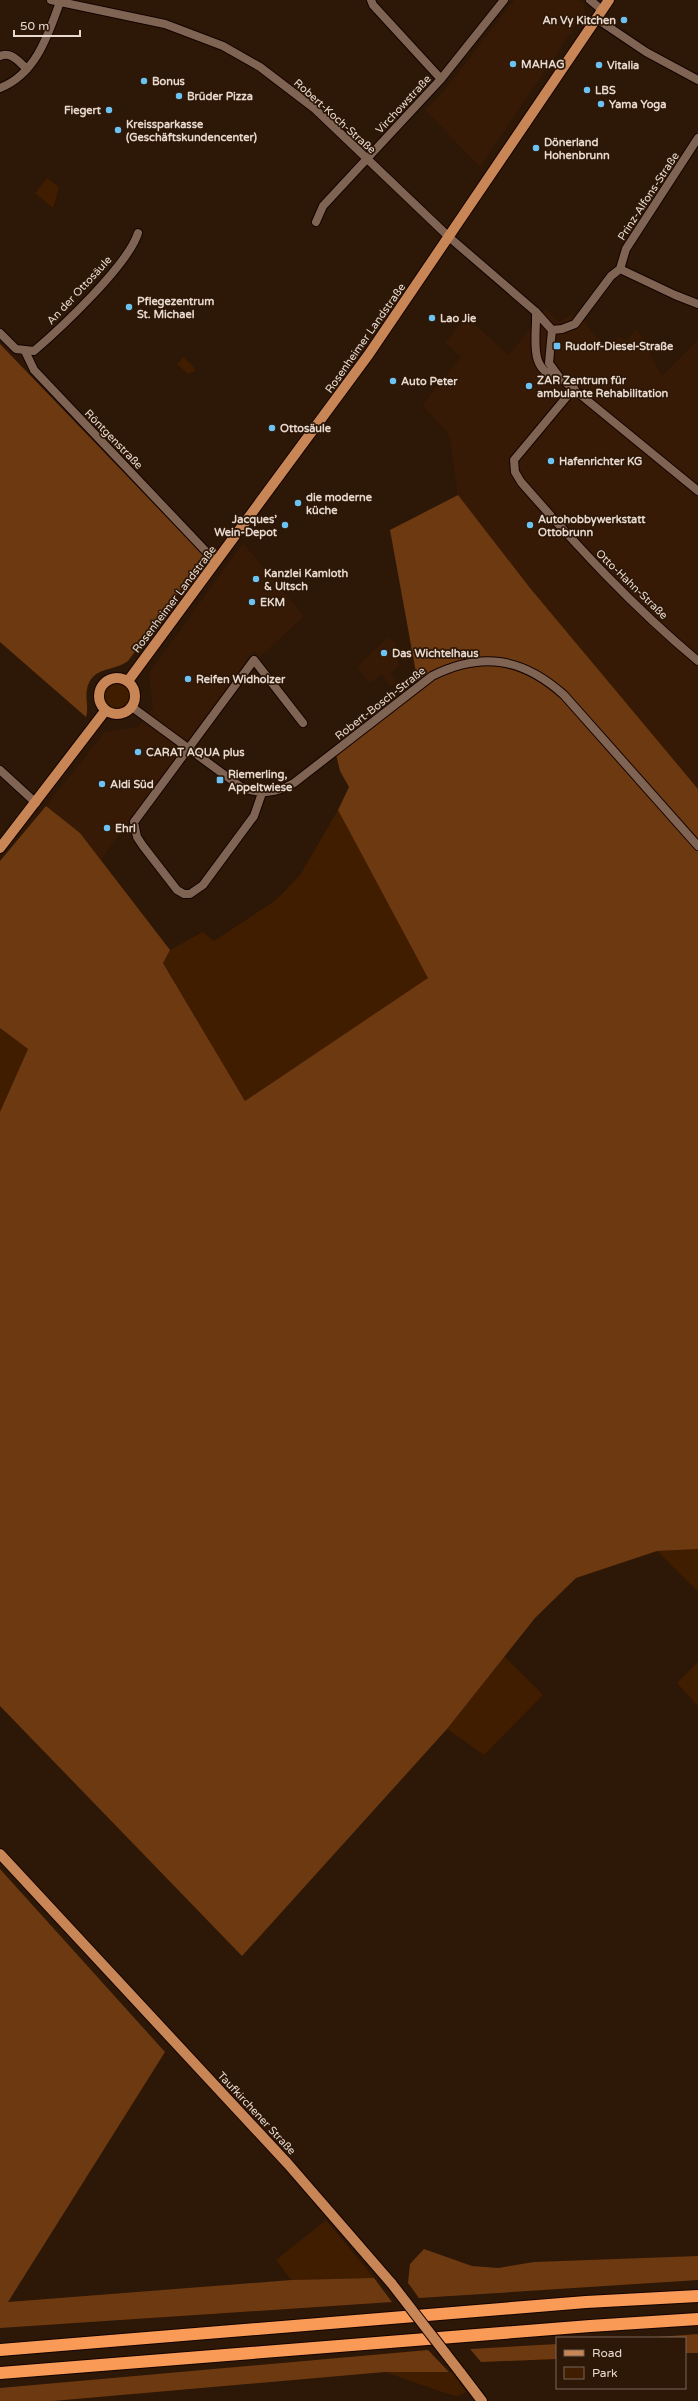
<svg xmlns="http://www.w3.org/2000/svg" width="698" height="2401" font-family="'Varela Round',sans-serif">
<rect width="100%" height="100%" fill="#2d1707"/>
<!-- built -->
<path fill="#361a05" d="M514 0H579L584 4V13L480 167 425 110 443 92Z
M545 309 559 322 571 315 584 319 594 335 609 347 619 336 626 341 637 329 662 376 698 340V789L530 588 458 495 449 434 422 405 461 357 445 343 466 317 509 355Z
M243 543 304 616 260 657 254 651 101 860 80 833 46 806 105 732 138 727 153 708 149 673Z
M387 638 395 641 399 666 390 673 397 682 391 687 382 675 370 683 357 667Z"/>
<!-- green -->
<path fill="#411d00" d="M47 178 59 187 53 208 35 193Z
M183 357 193 366 195 371 188 374 177 364Z
M102 696a14 14 0 1 1 28 0a14 14 0 1 1-28 0Z
M338 810 429 978 245 1101 163 962 170 950 203 932 214 941 276 900 300 875Z
M0 1028 28 1049 0 1112Z
M698 1549V1592L657 1551Z
M504 1656 543 1695 484 1755 447 1729Z
M698 1662V1706L677 1683Z
M326 2220 374 2278 291 2280 276 2260Z
M385 2372H452L466 2392 458 2396 448 2394Z"/>
<!-- forest -->
<path fill="#6d3910" d="M0 344 205 557 128 661C113 672 92 666 87 689 85 699 89 707 86 717L0 642Z
M458 495 530 588 698 789V1549L657 1551 576 1578 535 1618 447 1729 242 1956 0 1706V1112L28 1049 0 1028V861L46 806 80 833 170 950 163 963 245 1101 428 978 338 810 349 787 340 771 336 754 419 689 390 530Z
M0 1869 165 2052 8 2302 291 2280 374 2278 392 2302 0 2328Z
M424 2249 472 2266 498 2268 534 2262 698 2256V2280L419 2298 408 2283 410 2264Z
M698 2334V2353H685V2338H643Z
M557 2344V2359L481 2362 470 2349Z
M428 2350 449 2372H385L53 2401H0V2388Z"/>
<g fill="none" stroke-linecap="round" stroke-linejoin="round">
<!-- minor casing -->
<g stroke="#140300" stroke-width="10">
<path id="minor" d="M51 0 165 24 223 46 260 67 315 109 449 237 536 312 552 330
M371 0 373 5 441 79
M590 0 602 10
M597 19 646 52 698 80
M0 56C11 51 19 62 27 69
M0 88C36 74 48 35 60 2
M316 222 323 206 441 79 504 0
M620 269 675 295 698 304
M536 312C537 339 527 371 560 378
M552 330 562 329 575 324 611 276 620 269 626 249 698 138
M552 330 549 363 560 378 698 491
M0 333 16 349 34 351C61 328 128 265 138 233
M25 351 34 370 216 562
M574 388 514 460 515 472 521 482C576 545 633 607 698 661
M132 707 241 787C261 795 276 793 294 783L432 676C482 651 523 658 564 695L698 846
M0 770 36 803
M262 793 254 816 203 885 190 894H184L177 890 143 846 137 837 134 822 137 818 254 660 303 723"/>
</g>
<!-- major casing -->
<g stroke="#140300" stroke-width="12">
<path id="major" d="M99 696a18 18 0 1 1 36 0a18 18 0 1 1-36 0Z
M128 681 369 354 609 0
M0 848 105 711
M0 1854 288 2164 392 2284
M460 2372 482 2401"/>
</g>
<!-- highway casing -->
<g stroke="#140300" stroke-width="14">
<path id="highway" d="M0 2350 586 2302 698 2296
M0 2373 590 2326 698 2319"/>
</g>
<!-- minor -->
<use href="#minor" stroke="#7f6453" stroke-width="8"/>
<!-- major -->
<use href="#major" stroke="#c88555" stroke-width="10"/>
<!-- highway -->
<use href="#highway" stroke="#f99b57" stroke-width="12"/>
<!-- major-bridge casing -->
<g stroke="#140300" stroke-width="12" stroke-linecap="butt">
<path id="major-bridge" d="M392 2284 460 2372"/>
</g>
<!-- major-bridge -->
<use href="#major-bridge" stroke="#c88555" stroke-width="10"/>
</g>
<!-- markers -->
<g fill="#6cc3f2" stroke="#2d1707" stroke-width="1.5">
<circle cx="624" cy="20" r="4"/>
<circle cx="513" cy="64" r="4"/>
<circle cx="599" cy="65" r="4"/>
<circle cx="144" cy="81" r="4"/>
<circle cx="587" cy="90" r="4"/>
<circle cx="179" cy="96" r="4"/>
<circle cx="601" cy="104" r="4"/>
<circle cx="109" cy="110" r="4"/>
<circle cx="118" cy="130" r="4"/>
<circle cx="536" cy="148" r="4"/>
<circle cx="129" cy="307" r="4"/>
<circle cx="432" cy="318" r="4"/>
<rect x="553" y="342" width="8" height="8" rx="2"/>
<circle cx="393" cy="381" r="4"/>
<circle cx="529" cy="386" r="4"/>
<circle cx="272" cy="428" r="4"/>
<circle cx="551" cy="461" r="4"/>
<circle cx="298" cy="503" r="4"/>
<circle cx="285" cy="525" r="4"/>
<circle cx="530" cy="525" r="4"/>
<circle cx="256" cy="579" r="4"/>
<circle cx="252" cy="602" r="4"/>
<circle cx="384" cy="653" r="4"/>
<circle cx="188" cy="679" r="4"/>
<circle cx="138" cy="752" r="4"/>
<rect x="216" y="776" width="8" height="8" rx="2"/>
<circle cx="102" cy="784" r="4"/>
<circle cx="107" cy="828" r="4"/>
</g>
<g text-anchor="middle" stroke-width="3.5" stroke-linejoin="round" paint-order="stroke">
<!-- poi labels -->
<g font-size="11" font-weight="bold" fill="#e8d9cf" stroke="#2d1707" text-anchor="start">
<text x="616" y="24" text-anchor="end">An Vy Kitchen</text>
<text x="521" y="68">MAHAG</text>
<text x="607" y="69">Vitalia</text>
<text x="152" y="85">Bonus</text>
<text x="595" y="94">LBS</text>
<text x="187" y="100">Brüder Pizza</text>
<text x="609" y="108">Yama Yoga</text>
<text x="101" y="114" text-anchor="end">Fiegert</text>
<text x="126" y="128">Kreissparkasse<tspan x="126" dy="13">(Geschäftskundencenter)</tspan></text>
<text x="544" y="146">Dönerland<tspan x="544" dy="13">Hohenbrunn</tspan></text>
<text x="137" y="305">Pflegezentrum<tspan x="137" dy="13">St. Michael</tspan></text>
<text x="440" y="322">Lao Jie</text>
<text x="565" y="350">Rudolf-Diesel-Straße</text>
<text x="537" y="384">ZAR Zentrum für<tspan x="537" dy="13">ambulante Rehabilitation</tspan></text>
<text x="401" y="385">Auto Peter</text>
<text x="280" y="432">Ottosäule</text>
<text x="559" y="465">Hafenrichter KG</text>
<text x="306" y="501">die moderne<tspan x="306" dy="13">küche</tspan></text>
<text x="277" y="523" text-anchor="end">Jacques’<tspan x="277" dy="13">Wein-Depot</tspan></text>
<text x="538" y="523">Autohobbywerkstatt<tspan x="538" dy="13">Ottobrunn</tspan></text>
<text x="264" y="577">Kanzlei Kamloth<tspan x="264" dy="13">&amp; Ultsch</tspan></text>
<text x="260" y="606">EKM</text>
<text x="392" y="657">Das Wichtelhaus</text>
<text x="196" y="683">Reifen Widholzer</text>
<text x="146" y="756">CARAT AQUA plus</text>
<text x="228" y="778">Riemerling,<tspan x="228" dy="13">Appeltwiese</tspan></text>
<text x="110" y="788">Aldi Süd</text>
<text x="115" y="832">Ehrl</text>
</g>
<!-- street labels -->
<g font-size="11" fill="#e8d9cf" stroke="#2d1707">
<text transform="translate(403 104) rotate(-47)" y="4">Virchowstraße</text>
<text transform="translate(335 116) rotate(42)" y="4">Robert-Koch-Straße</text>
<text transform="translate(648 196) rotate(-57)" y="4">Prinz-Alfons-Straße</text>
<text transform="translate(79 290) rotate(-47)" y="4">An der Ottosäule</text>
<text transform="translate(365 338) rotate(-55)" y="4">Rosenheimer Landstraße</text>
<text transform="translate(114 439) rotate(46)" y="4">Röntgenstraße</text>
<text transform="translate(632 584) rotate(44)" y="4">Otto-Hahn-Straße</text>
<text transform="translate(174 599) rotate(-53)" y="4">Rosenheimer Landstraße</text>
<text transform="translate(380 703) rotate(-38)" y="4">Robert-Bosch-Straße</text>
<text transform="translate(257 2113) rotate(47)" y="4">Taufkirchener Straße</text>
</g>
</g>
<!-- legend -->
<rect x="556" y="2337" width="130" height="52" fill="#2d1707" stroke="#786557"/>
<rect x="564" y="2350" width="20" height="6" fill="#c88555" stroke="#786557"/>
<text x="592" y="2357" font-size="12" fill="#e8d9cf">Road</text>
<rect x="564" y="2367" width="20" height="12" fill="#411d00" stroke="#786557"/>
<text x="592" y="2377" font-size="12" fill="#e8d9cf">Park</text>
<!-- scale -->
<path d="M14 30v6h66v-6" fill="none" stroke="#e8d9cf" stroke-width="2"/>
<text x="20" y="30" font-size="12" fill="#e8d9cf" stroke="#2d1707" stroke-width="3" paint-order="stroke">50 m</text>
</svg>
